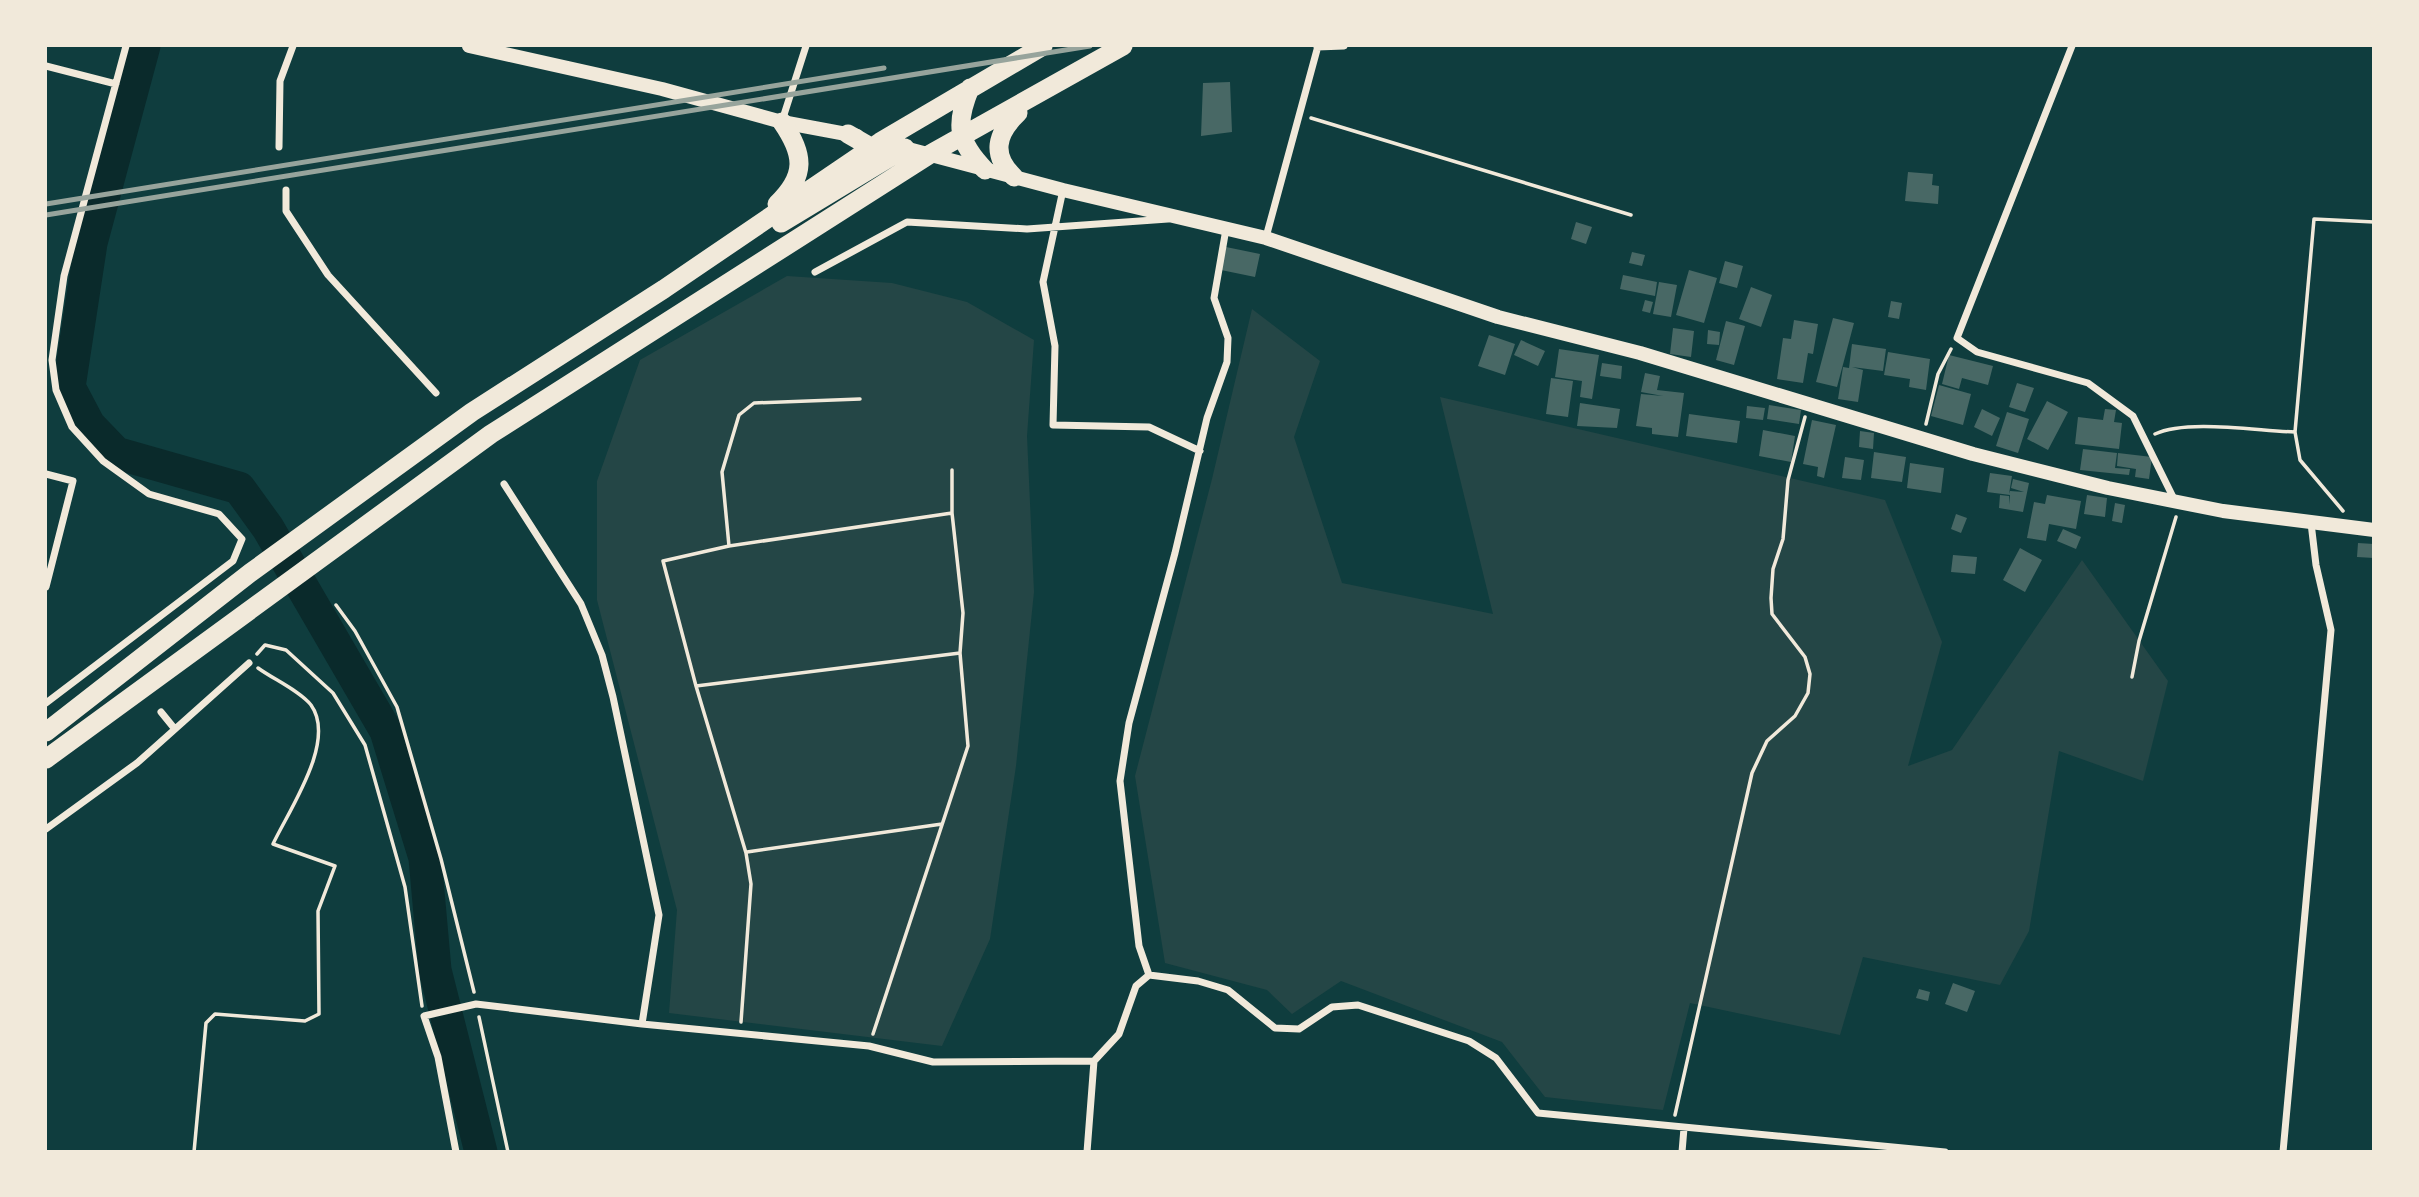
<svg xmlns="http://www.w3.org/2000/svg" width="2419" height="1197" font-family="Cabin,sans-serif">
<rect width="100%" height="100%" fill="#0f3d3e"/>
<!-- green -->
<path fill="#244646" d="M787 276 892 283 967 302 1034 340 1027 436 1034 592 1016 766 990 939 942 1046 669 1013 677 910 597 600V481L640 360Z
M1252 309 1320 361 1294 437 1342 583 1493 614 1440 397 1885 500 1942 642 1908 766 1952 750 2082 560 2168 681 2143 781 2059 751 2029 931 2000 985 1863 957 1840 1035 1690 1003 1663 1110 1545 1097 1502 1042 1341 981 1292 1014 1267 990 1165 963 1135 776 1212 479Z"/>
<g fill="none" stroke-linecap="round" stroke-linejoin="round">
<!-- river -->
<path stroke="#0a2a2b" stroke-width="33" d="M144 46 91 243 69 387 89 425 116 453 239 488 268 528 386 731 425 858 435 970 481 1152"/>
</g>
<!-- building -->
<path fill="#486865" d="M1230 82 1232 132 1201 136 1203 83Z
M1908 172 1933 174 1932 185 1939 186 1938 204 1905 201Z
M1576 222 1592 227 1586 244 1571 239Z
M1226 247 1260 254 1255 277 1221 270Z
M1632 252 1645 255 1642 266 1629 263Z
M1725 261 1743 266 1737 288 1719 283Z
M1689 270 1717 278 1704 323 1676 315Z
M1623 275 1657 282 1655 296 1620 289Z
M1659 282 1677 285 1671 317 1653 314Z
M1751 287 1772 295 1761 327 1739 319Z
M1645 300 1653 302 1650 313 1642 311Z
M1891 301 1902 303 1899 319 1888 317Z
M1833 318 1854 323 1837 387 1816 382Z
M1794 320 1818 324 1813 354 1808 353 1803 383 1777 379 1783 338 1791 339Z
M1726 321 1745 326 1734 365 1716 360Z
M1673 328 1694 331 1691 357 1670 354Z
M1708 330 1720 332 1719 345 1707 344Z
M1489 335 1515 344 1505 375 1478 366Z
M1521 340 1545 351 1538 366 1514 355Z
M1852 344 1886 349 1883 371 1852 367 1863 370 1858 402 1838 399 1843 367 1849 368Z
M1559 349 1599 355 1592 399 1580 397 1582 381 1555 377Z
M1888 352 1930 359 1926 390 1909 387 1910 379 1884 375Z
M1949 355 1993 366 1988 385 1962 378 1959 389 1942 384Z
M1602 363 1622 366 1621 379 1600 376Z
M1645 373 1660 376 1657 390 1684 393 1678 437 1652 434V428L1636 426 1641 394 1663 396 1641 392Z
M1551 378 1573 381 1568 417 1546 414Z
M2017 383 2034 388 2025 412 2009 407Z
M1939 385 1971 394 1963 425 1931 416Z
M2047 401 2068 412 2048 450 2027 439Z
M1580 403 1620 409 1617 428 1577 426Z
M1769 405 1801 410 1799 424 1767 419Z
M1747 406 1765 408 1763 420 1746 418Z
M1982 409 2000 418 1992 436 1974 427Z
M2105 409 2116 410 2114 422 2122 423 2119 449 2075 444 2078 417 2103 420Z
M2007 412 2029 419 2018 453 1996 446Z
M1689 414 1740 421 1737 443 1686 436Z
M1812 420 1836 425 1824 478 1817 476 1818 467 1803 464Z
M1763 430 1795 436 1791 462 1759 456Z
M1860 431 1874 433 1873 449 1859 447Z
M2083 449 2117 453 2115 468 2130 469 2129 475 2080 470Z
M1874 452 1906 457 1902 482 1871 478Z
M2118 453 2152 457 2149 479 2135 477 2136 469 2117 466Z
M1845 457 1864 460 1861 480 1842 478Z
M1910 463 1944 468 1941 493 1907 488Z
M1990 473 2012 476 2009 494 2010 491 2024 492 2011 488 2013 479 2029 483 2023 512 1999 508 2000 495 2009 496V505L2010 495 1987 492Z
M2047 495 2081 501 2076 529 2049 524 2046 541 2027 538 2034 502 2045 504Z
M2087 495 2107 498 2105 517 2084 514Z
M2115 503 2125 505 2122 523 2112 521Z
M1956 514 1967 518 1961 533 1951 529Z
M2063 529 2081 537 2076 549 2057 541Z
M2358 543 2374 544V558L2357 557Z
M2020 548 2042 560 2025 592 2003 580Z
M1953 555 1977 557 1975 574 1951 572Z
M1953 983 1975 991 1967 1012 1945 1004Z
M1919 989 1930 992 1928 1001 1916 998Z"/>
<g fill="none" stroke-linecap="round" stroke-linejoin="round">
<!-- path -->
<path stroke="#f1e9da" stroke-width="3.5" d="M1311 118 1631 215
M1926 424 1938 374 1951 349
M2155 434C2187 419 2258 431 2295 432
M2343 511 2300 460 2295 432 2314 219 2374 222
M729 546 722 472 739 415 754 403 860 399
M336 605 355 631 397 707 441 859 474 992
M257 654 265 645 286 650 333 693 365 745 405 887 422 1006
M2132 677 2139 641 2176 517
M696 686 960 653
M747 852 942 824
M479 1017 508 1152
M741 1022 751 884 746 853 696 686 663 561 729 546 952 513
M873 1034 968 746 960 653 963 613 952 513V470
M1675 1115 1752 773 1767 741 1795 716 1808 693 1810 674 1805 657 1772 614 1771 598 1773 569 1783 539 1788 480 1805 417
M194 1152 206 1023 215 1014 305 1021 319 1014 318 911 335 866 273 844C289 810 337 741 311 705 300 691 273 679 258 668"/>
<!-- minor -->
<path stroke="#f1e9da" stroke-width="7" d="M2072 46 1957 338 1977 352 2088 383 2133 416 2175 501
M1317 47 1344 46
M46 66 116 84
M782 121 806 46
M279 147 280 81 293 46
M286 190V211L328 275 436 393
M1063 190 1043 282 1055 346 1053 425 1149 427 1200 451
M1266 237 1318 46
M815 272 907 222 1027 229 1168 219
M46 474 73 481 46 587
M504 484 581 604 602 655 613 697 659 915 642 1024
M46 703 233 561 242 539 219 514 149 494 103 461 72 427 56 390 52 360 64 276 126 46
M161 712 174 728
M46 829 137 763 249 663
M1149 975 1139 946 1120 781 1129 723 1175 553 1207 418 1227 362 1228 338 1214 298 1226 229
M456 1152 438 1057 424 1016 476 1004 642 1024 869 1046 933 1062 1094 1061
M1087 1152 1094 1061 1119 1034 1136 986 1149 975 1198 981 1228 990 1275 1028 1299 1029 1332 1007 1358 1005 1469 1041 1496 1058 1538 1113 1945 1152
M1682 1152 1684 1128
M2283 1152 2331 630 2316 565 2311 523"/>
<!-- secondary -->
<path stroke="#f1e9da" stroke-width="14" d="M469 46 662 89 782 122 857 136
M897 146 1063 190 1266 238 1498 317 1640 353 1973 454 2108 488 2223 511 2374 530"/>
<!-- trunk -->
<path stroke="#f1e9da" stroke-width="19" d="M970 88C955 124 957 141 985 170
M848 134 881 153
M1014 177C991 155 996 134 1018 113
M777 204C807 175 804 154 782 122
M781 223 905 148
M46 732 250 573 472 412 664 289 880 142 1043 46
M46 759 491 434 932 153 1123 46"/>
<!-- rail -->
<path stroke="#97a49c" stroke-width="5" d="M46 204 884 68
M46 215 1090 46"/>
</g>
<!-- border -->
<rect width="2419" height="1197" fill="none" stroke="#f1e9da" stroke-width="94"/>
</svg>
